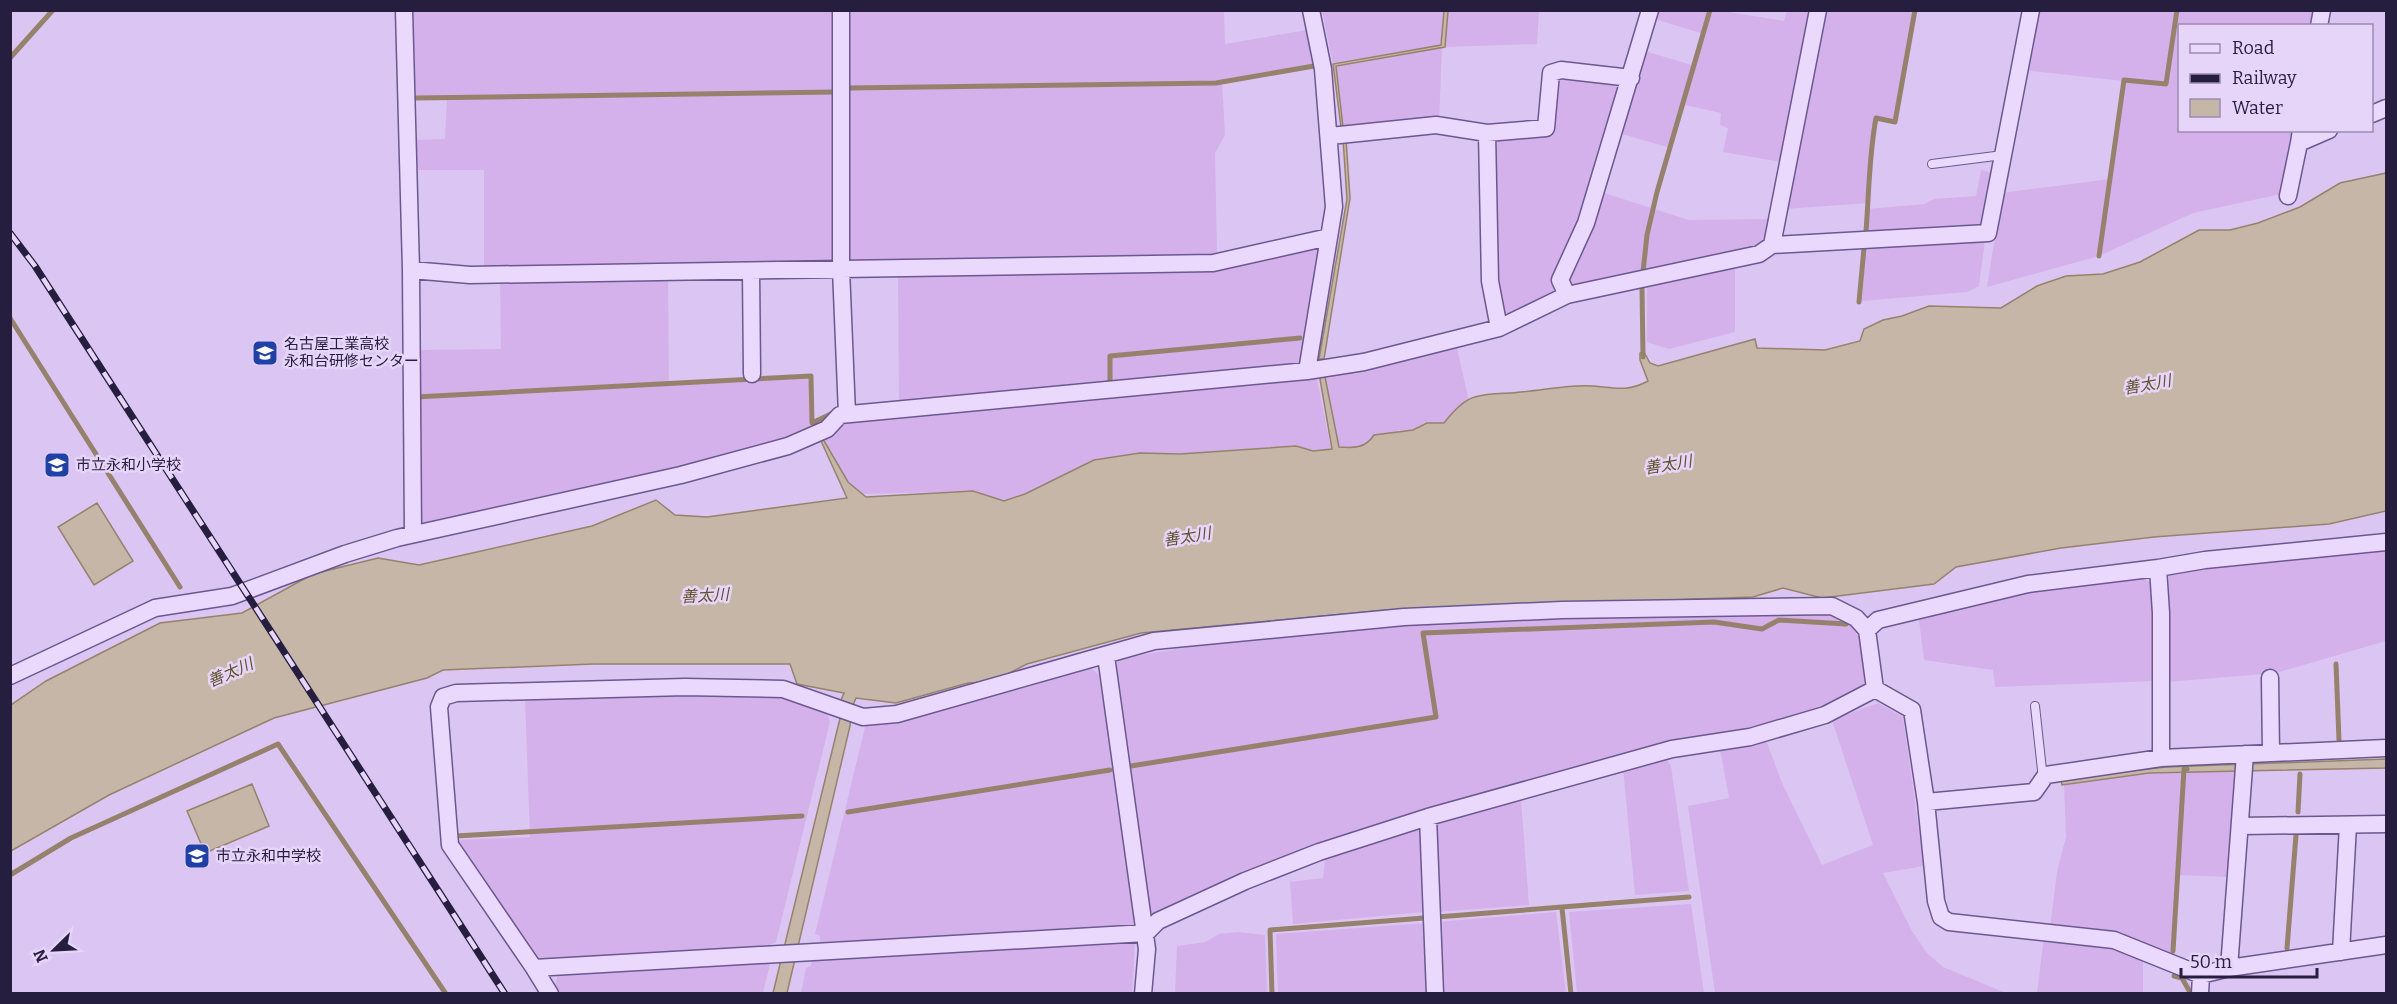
<svg xmlns="http://www.w3.org/2000/svg" width="2397" height="1004" font-family="Bitter,'Noto Sans JP',serif">
<rect width="100%" height="100%" fill="#dbc5f3"/>
<!-- farmland -->
<path fill="#d4b1ea" d="M411 11H834L835 255 825 262 484 268V170H415V140L445 139 447 98H415Z
M847 11H1224L1225 44 1307 30 1314 66 1222 82 1225 135 1215 153 1217 252 1208 256 855 264 849 257Z
M1322 11H1444L1442 45 1333 64Z
M1448 11H1539L1537 44 1445 47Z
M1656 11H1722L1784 21 1787 11H1812L1781 162 1723 152 1728 128 1720 125 1721 113 1685 105 1670 148 1619 133 1645 51 1695 66 1704 34 1655 19Z
M1823 11H1915L1895 122 1876 119 1869 153 1871 178 1868 203 1785 209Z
M2038 11H2314L2311 25 2180 26V130L2293 131 2281 194 2193 213 2099 256 1987 287 2002 193 2110 179 2124 81 2024 70Z
M1442 47 1439 122 1343 127 1335 66Z
M1566 74 1624 82 1581 220 1557 275 1553 295 1503 323 1495 280 1490 143 1504 137 1543 136 1557 81Z
M1981 170 1993 173 1987 220 1975 226 1867 235 1868 209 1925 204 1934 199 1976 196Z
M1604 193 1689 220 1772 219 1763 243 1751 249 1576 287 1570 284 1569 278Z
M1985 240 1979 286 1967 292 1862 301 1866 244Z
M1314 246 1319 254 1301 363 1294 369 899 403 898 274 1217 268Z
M1735 263V332L1669 349 1647 342V285Z
M668 277 669 383 811 376 812 429 786 442 680 471 421 528 416 350 501 349 500 279Z
M1456 344 1469 401 1452 413 1444 423H1427L1413 430H1399L1389 435 1380 434 1359 448H1339L1324 372Z
M1316 374 1331 449 1313 451 1295 446 1180 454 1140 453 1094 460 1025 494 1004 501 973 491 863 494 848 482 822 435 860 416Z
M2386 549V641L2276 673 2167 682 2169 574 2208 566Z
M2143 577 2154 586 2156 681 1995 687 1993 670 1924 660 1919 620 2028 591Z
M1815 612 1840 617 1856 627 1867 655 1863 690 1829 707 1427 810 1316 844 1240 874 1158 914 1148 912 1114 668 1119 659 1217 642 1415 624Z
M1091 668 1099 675 1138 917 1137 925 1130 928 820 942V936L815 934 866 723 898 720Z
M686 693 783 694 826 710 830 722 776 942 767 947 544 961 533 956 460 847 459 840 530 837 525 699Z
M1878 703 1903 717 1924 866 1883 873 1912 931 1927 953 1943 967 2006 993H1715L1688 806 1729 798 1720 749 1766 740 1782 783 1822 865 1873 845 1832 720Z
M1667 760 1671 766 1689 891 1635 895 1623 768Z
M2237 771 2231 877 2176 875 2171 957 2050 929 2057 872 2066 837 2064 784 2149 773Z
M1521 800 1529 905 1436 912 1435 825Z
M1422 828 1424 912 1293 924 1290 882 1323 878 1325 860Z
M1691 904 1704 993H1577L1569 912Z
M1556 912 1566 993H1440L1437 922Z
M1426 923 1429 993H1278L1276 934Z
M1238 932 1265 935 1267 993H1175L1177 946 1206 942 1219 934Z
M2044 936 2112 946 2143 959V993L2037 994Z
M1135 942 1132 993 801 994 806 968 811 966 812 959Z
M771 960 763 993 558 994 554 988 559 972Z"/>
<!-- water -->
<path fill="#c6b6a7" stroke="#96826c" stroke-width="1.5" d="M1444 11H1448L1445 47 1336 66 1343 127H1341L1333 64 1441 45Z
M1343 139H1346L1350 198 1324 359H1319L1347 199Z
M2386 173V511L2329 524 2154 537 2061 548 1956 567 1934 584 1822 598 1783 588 1753 597 1388 610 1141 633 1027 664 992 682 968 683 896 703 856 698 851 710 850 726 787 993H773L844 702 841 700 844 693 797 684 790 664H593L443 670 427 678 274 718 109 795 11 851V705L46 681 160 623 242 613 313 574 378 558 419 565 592 526 656 500 675 515 707 517 847 498 821 441 823 439 848 482 866 497 973 491 1004 501 1025 494 1094 460 1140 453 1180 454 1296 446 1313 451 1332 449 1319 373 1324 372 1339 447C1353 448 1365 449 1374 435L1413 430 1427 423H1444C1451 414 1463 400 1475 397 1489 392 1507 394 1521 392 1546 390 1570 384 1594 386 1615 388 1628 392 1648 381L1640 360V353L1644 352 1650 363 1658 366 1755 339 1757 348 1825 350 1860 341 1864 329 1883 320 1902 316 1929 306 2001 308 2037 286 2066 276 2103 274 2140 262 2199 230H2230L2258 223 2300 207 2340 183Z
M97 503 133 561 94 585 58 527Z
M2386 759V768L2149 773 2062 785 2061 779 2166 767Z
M252 784 269 826 205 853 187 811Z"/>
<g fill="none" stroke-linecap="round" stroke-linejoin="round">
<!-- stream -->
<path stroke="#96826c" stroke-width="5" d="M10 58 53 10
M848 88 1216 83 1314 66
M415 98 834 92
M1866 231C1869 193 1869 155 1876 118L1895 122 1915 10
M2099 256 2124 80 2166 84 2177 10
M1643 272 1647 235 1657 192 1710 10
M1642 287 1643 357
M1859 302 1864 248
M10 318 180 587
M1107 383H1110V356L1300 338
M416 397 811 376 812 423 833 413
M2336 664 2339 740
M1131 766 1436 717 1423 633 1714 622 1762 629 1779 620 1846 624
M848 812 1110 770
M2298 812 2300 774
M456 836 802 816
M10 875 71 838 278 744 446 994
M1562 908 1571 994
M1437 917 1689 897
M2287 948 2296 835
M2173 951 2184 769H2187
M2174 976 2182 978 2191 994
M1272 994 1270 930 1424 918"/>
<!-- service casing -->
<g stroke="#6a5890" stroke-width="10">
<path id="service" d="M1932 164 2003 155
M2035 706 2043 779"/>
</g>
<!-- minor casing -->
<g stroke="#6a5890" stroke-width="19">
<path id="minor" d="M404 10 411 270 413 534
M841 10V269L847 414
M2319 26 2322 10
M2372 114 2386 108
M2301 130 2299 143 2329 130
M1487 133 1490 281 1499 328
M1330 136 1436 125 1487 133 1546 128 1551 73 1561 70 1631 78
M2288 196 2299 143
M1772 245 1818 10
M411 270 470 275 1213 263 1329 237
M751 271 752 374
M1567 295 1560 280 1586 223 1650 10
M1307 371 1334 207 1323 69 1311 10
M2158 568 2161 613V758
M1832 606 1856 618 1867 630 1875 689 1825 715 1750 737 1672 749 1428 817 1319 852 1245 881 1158 921 1146 933 534 968 450 845 439 707 443 697 456 693 685 687 783 689 863 717 897 714 1154 641 1404 617 1562 610Z
M1867 630 1878 620 2028 584 2158 568 2205 560 2386 542
M1106 656 1147 949 1143 994
M10 676 155 608 232 596 345 554 397 538 681 475 788 446 827 429 840 415 1307 371 1364 362 1499 328 1567 295 1759 254 1772 245 1988 233 2031 10
M2270 678 2271 753
M1875 689 1912 710 1926 802 1936 901 1941 917 1949 922 2114 940 2201 975 2229 968 2386 945
M1926 802 2034 792 2046 775 2161 758 2386 748
M1428 817 1435 994
M2241 826 2386 824
M2341 952 2348 825
M534 968 550 994
M2229 968 2245 754
M2200 994 2201 975"/>
</g>
<!-- service -->
<use href="#service" stroke="#ead9fc" stroke-width="8"/>
<!-- minor -->
<use href="#minor" stroke="#ead9fc" stroke-width="16"/>
<!-- rail casing -->
<g stroke="#261e3f" stroke-width="7">
<path id="rail" d="M10 233 35 266 505 994"/>
</g>
<!-- rail -->
<use href="#rail" stroke="#e7d5f9" stroke-width="4.5" stroke-dasharray="14" stroke-linecap="butt"/>
</g>
<!-- icons -->
<defs>
<g id="school-square" transform="scale(1.35)"><rect x="-9" y="-9" width="18" height="18" rx="4" fill="#2140a6" stroke="#e7d5f9"/><path d="M0-5L7-2L0 1L-7-2ZM-4 1L0 2.5L4 1V4Q0 6-4 4Z" fill="#fff"/></g>
</defs>
<g fill-rule="evenodd">
<use href="#school-square" x="265" y="353"/>
<use href="#school-square" x="57" y="465"/>
<use href="#school-square" x="197" y="856"/>
</g>
<g text-anchor="middle" stroke-width="5" stroke-linejoin="round" paint-order="stroke">
<!-- poi labels -->
<g font-size="15" fill="#261e3f" stroke="#e7d5f9" text-anchor="start">
<text x="284" y="349">名古屋工業高校<tspan x="284" dy="17">永和台研修センター</tspan></text>
<text x="76" y="470">市立永和小学校</text>
<text x="216" y="861">市立永和中学校</text>
</g>
<!-- water labels -->
<g font-size="16" font-style="italic" fill="#60512b" stroke="#e7d5f9">
<text transform="translate(2147 384) rotate(-10)" y="6">善太川</text>
<text transform="translate(1668 464) rotate(-9)" y="6">善太川</text>
<text transform="translate(1187 536) rotate(-9)" y="6">善太川</text>
<text transform="translate(705 595) rotate(-3)" y="6">善太川</text>
<text transform="translate(230 672) rotate(-24)" y="6">善太川</text>
</g>
</g>
<!-- border -->
<rect width="2397" height="1004" fill="none" stroke="#261e3f" stroke-width="24"/>
<!-- legend -->
<rect x="2178" y="24" width="195" height="108" fill="#e7d5f9" stroke="#9a8caf" stroke-width="1.5"/>
<rect x="2190" y="44" width="30" height="9" fill="#ead9fc" stroke="#9a8caf" stroke-width="1.5"/>
<text x="2232" y="54" font-size="18" fill="#261e3f">Road</text>
<rect x="2190" y="74" width="30" height="9" fill="#261e3f" stroke="#9a8caf" stroke-width="1.5"/>
<text x="2232" y="84" font-size="18" fill="#261e3f">Railway</text>
<rect x="2190" y="99" width="30" height="18" fill="#c6b6a7" stroke="#9a8caf" stroke-width="1.5"/>
<text x="2232" y="114" font-size="18" fill="#261e3f">Water</text>
<!-- north arrow -->
<g transform="translate(54 950) rotate(246)" stroke="#e7d5f9" stroke-width="4.5" paint-order="stroke">
<path d="M0-4.5L10 22L0 15L-10 22Z" fill="#261e3f"/>
<text y="-9" font-size="16" font-weight="bold" text-anchor="middle" fill="#261e3f">N</text>
</g>
<!-- scale -->
<path d="M2181 968v9h136v-9" fill="none" stroke="#261e3f" stroke-width="3"/>
<text x="2190" y="968" font-size="18" fill="#261e3f" stroke="#e7d5f9" stroke-width="4.5" paint-order="stroke">50 m</text>
</svg>
